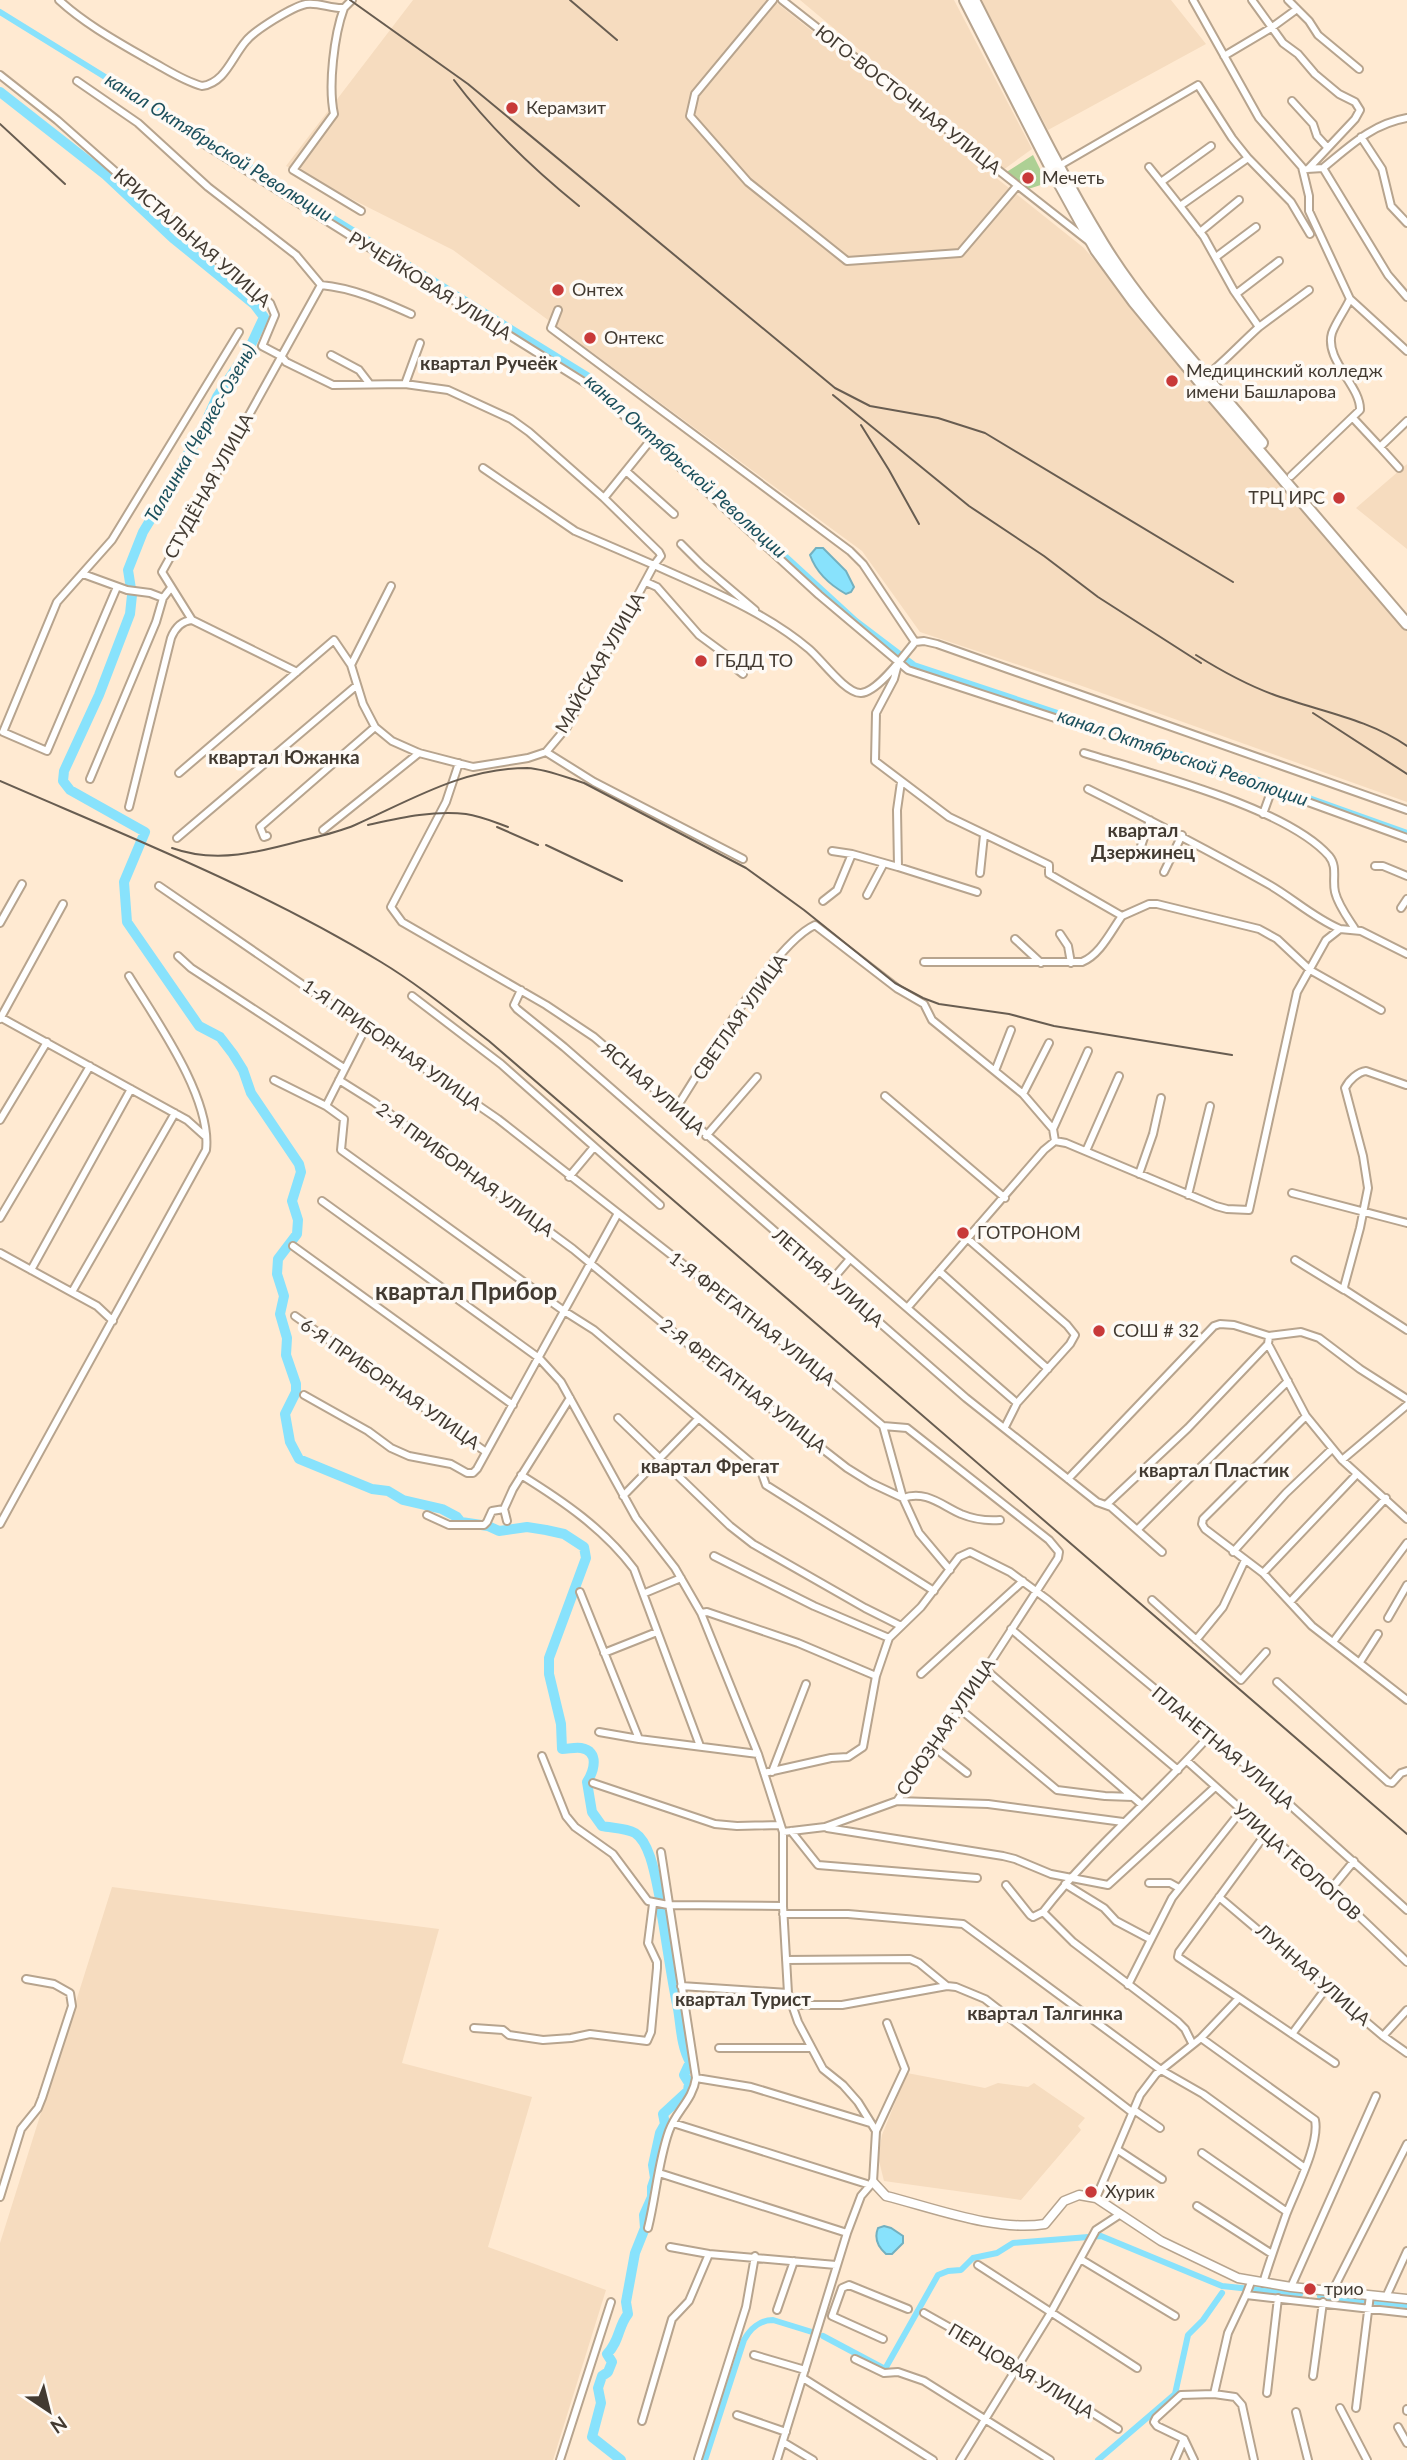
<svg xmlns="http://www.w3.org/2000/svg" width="1407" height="2460" font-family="Lato,sans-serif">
<rect width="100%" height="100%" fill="#ffead2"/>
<!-- built -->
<path fill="#f6dcbf" d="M413 0H773L1084 248 1407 627V802L1082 686 920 632 862 551 453 250 286 166Z
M800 0H954L1032 149 1003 170Z
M981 0H1171L1206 44 1048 130Z
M1407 464V549L1356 508Z
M112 1887 439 1929 402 2063 532 2097 488 2247 606 2290 553 2460H0V2243Z
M907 2073 985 2088 998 2083 1028 2087 1034 2083 1085 2118 1078 2126 1081 2130 1021 2200 884 2181 878 2157 882 2135Z"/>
<!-- green -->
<path fill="#add094" d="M1033 155 1047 183 1025 190 1005 173Z"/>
<!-- water -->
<path fill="#88e2fc" stroke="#73b0bf" stroke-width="2" d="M816 548H823L846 571 854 587 851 592 846 594C830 585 816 572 810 555Z
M884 2226 891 2228 903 2236V2243L892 2254H886C878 2247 874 2238 878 2228Z"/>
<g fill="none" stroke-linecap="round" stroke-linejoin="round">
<!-- canal -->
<path stroke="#88e2fc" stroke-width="6" d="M0 12 589 376 856 621 914 665 1267 783 1407 833
M1320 2296 1407 2305
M823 2336 885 2369 938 2275 948 2271 961 2270 973 2258 997 2253 1013 2243 1101 2236 1222 2286 1300 2294
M705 2460 744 2340C750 2329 760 2320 773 2320L812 2332
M1098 2460 1175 2394 1188 2335 1203 2320 1222 2293"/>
<!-- river -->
<path stroke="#88e2fc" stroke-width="10" d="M0 92 106 175 173 238 254 304 264 317 250 347 217 397 199 437 183 461 168 491 143 532 128 570 132 595 130 614 99 695 64 771 63 781 70 790 145 832 124 882 127 922 199 1026 220 1037 233 1054 243 1070 251 1093 299 1164 301 1172 292 1201 298 1220 297 1234 278 1259 277 1274 284 1296 280 1314 287 1338 286 1355 296 1384V1392L285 1414 290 1442 299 1459 372 1489 388 1491 403 1500 442 1509 457 1517 461 1522 488 1526 499 1531 527 1527 546 1530 564 1534 584 1547 586 1558 549 1658V1674L561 1724 562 1749C568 1749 575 1747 581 1748 600 1751 594 1771 587 1782L592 1812 602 1826C612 1828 626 1828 635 1833 651 1843 656 1881 660 1899
M621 2460 592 2437 601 2403 598 2388 602 2376 608 2372 612 2362 607 2354C620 2341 618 2326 628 2314L626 2302 635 2253 645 2228 644 2215 652 2197V2187L655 2178 653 2165 660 2133 665 2124 663 2114 688 2091 689 2083 684 2075 690 2062C681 2046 681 2026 678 2009 671 1976 667 1943 661 1910"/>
<!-- minor casing -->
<g stroke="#b7a48e" stroke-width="10">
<path id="minor" d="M59 0C85 24 118 42 149 60 166 69 183 81 202 86 225 83 232 57 246 41 255 30 292 7 306 4 319 2 331 9 344 8L352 0
M773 0 695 94 690 116 748 182 847 261 960 253 1017 186
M782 0 1091 243
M1193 0 1259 118 1302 167 1309 196V211L1350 299C1345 310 1336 322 1332 333 1324 360 1361 386 1360 410L1291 476
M1252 0 1283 43 1298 54 1315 74 1339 94 1355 102 1360 110 1355 119 1308 169
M1288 0 1309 21 1318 35 1359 69
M344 8C334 35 328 86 334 114L293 170 361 211
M1224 56 1271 28 1297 9
M0 75 57 120 194 241 270 303 275 315 262 346 281 356 286 362 333 385 405 384 448 390 511 419 529 432 604 498 659 552 661 556 654 565 575 531 483 468
M77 81 138 123 208 187 296 255 321 285C353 288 382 301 411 314
M1292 101 1313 124 1317 136 1327 147
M1361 137 1382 169 1391 206 1407 223
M204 144 595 389 819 595 908 670 1272 789 1407 838
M1248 158 1291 202 1310 234
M1057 167 1198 85 1232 138 1248 158 1180 206 1204 237 1234 291 1259 327C1240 344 1224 362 1204 378
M1149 167 1161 182
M1323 168C1350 146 1372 124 1407 118
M1307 169 1323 168 1388 275 1407 297
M1180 206 1161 182 1211 146
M1200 232 1239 200
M1216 257 1256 227
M1236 294 1279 261
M1350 299 1407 351
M558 310 551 328 850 551 863 564 915 642 924 641 937 644 1407 810
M1259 327 1309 290
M331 355 359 370 369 383
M405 384 420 343
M1353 418 1380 447 1407 421
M1380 447 1399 468
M626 471 674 514
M604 498 650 441
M681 544 702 565 755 610
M83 574 127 590 150 593 163 598
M646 582 657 587 699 635 733 660 738 670 743 674
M117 587 47 751 3 732 57 602 112 540 239 332
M898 664 894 679 876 713 875 761 949 817 1049 865V874L1122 916 1149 904H1157L1259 929 1277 939 1310 970 1381 1010
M351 665 391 586
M297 672 192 620 162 572 321 285
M546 752 594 782 743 859
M1084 753C1148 773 1286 807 1329 856 1338 867 1332 879 1335 892 1338 905 1348 918 1355 929
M459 763 446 802 391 907 402 922 546 1005 594 1037 1017 1403
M179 773 334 640 351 665 363 704 375 727 392 741 419 753 473 767 528 758 546 752 567 727 654 565C707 589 764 611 809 649 821 659 846 694 861 693 878 692 905 654 915 642
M90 779 156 622 163 598 170 589
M901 782 897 810 898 867 977 892
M1088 789C1148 819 1208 850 1268 884 1293 898 1312 917 1340 929
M129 807 171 638C175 628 181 621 192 620
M1263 814 1272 789
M323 830 419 753
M267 836 264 837 260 827 375 727
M177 838 356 686
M832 851 852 854 898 867
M1139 852 1150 820
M1375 866H1383L1407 876
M1164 872 1182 835
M980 873 984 835
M159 886 498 1119 799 1355 883 1426
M867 895 884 863
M823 901 837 890 852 854
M1401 908 1407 899
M0 923 22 884
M1060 934 1068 946 1071 963
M1015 939 1041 963
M178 956 191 968 344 1068
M924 962H1082C1100 955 1111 931 1122 916
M521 990 514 1005 517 1009 564 1047 966 1398 1097 1502 1111 1507 1162 1552
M412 996 501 1064 660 1205
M0 1017 187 1120 206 1137
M0 1019 63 904
M995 1071 1011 1030
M274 1080 326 1106 344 1119 341 1150 564 1311 594 1330 761 1471 766 1485 934 1591
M339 1080 374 1102 573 1249 694 1349 847 1468 871 1483 903 1498C926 1490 941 1505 961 1514 973 1519 986 1521 1000 1520
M1406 1085 1366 1071C1358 1072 1349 1080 1345 1088L1363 1156 1368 1188 1360 1228 1344 1287 1345 1290 1407 1330
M1023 1094 1049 1043
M885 1096 1005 1198
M326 1106 366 1027
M675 1110C703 1067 773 944 815 925L898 989 924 1004 932 1020 1023 1094 1053 1129 1055 1141
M0 1120 47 1042
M1053 1129 1088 1051
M706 1136 757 1077
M1086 1151 1119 1076
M1139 1174 1153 1134 1161 1098
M569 1177 594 1147
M1292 1193 1407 1223
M1188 1195 1210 1106
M322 1201 539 1358 561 1382 636 1518 675 1568 701 1613 758 1754 783 1832V1906L788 1993 798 2022 823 2069 843 2085 858 2102 876 2131 873 2182 861 2196 847 2233 777 2460
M0 1218 90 1066
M968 1239 1067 1325 1075 1335 1070 1344 1017 1403 1005 1427
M293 1246 513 1405
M0 1253 97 1306 113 1321
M1295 1260 1344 1290
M31 1270 131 1089
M939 1271 1048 1369
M831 1281 849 1260
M72 1292 175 1113
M908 1307 1044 1150 1055 1141 1066 1143 1216 1206 1227 1209 1249 1210 1297 992 1326 940 1340 929 1361 931 1407 954
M295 1316 486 1452
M1269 1336 1268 1344 1306 1416 1342 1460 1407 1519
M304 1395 368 1431 391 1448 409 1456 451 1464 467 1473H473L477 1469 617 1215
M1306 1416 1203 1519 1202 1524 1205 1529 1263 1573 1312 1626 1407 1700
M618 1418 730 1526 753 1544 865 1608 901 1626
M883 1426 903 1498 919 1533 950 1570
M1342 1460 1407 1405
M521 1475C563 1501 604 1529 634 1569L700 1746
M1068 1479 1214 1326 1220 1324 1234 1325 1269 1336 1301 1332 1319 1338 1360 1369 1407 1399
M623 1496 698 1419
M1106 1505 1188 1428 1268 1344
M427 1515 449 1525H484L487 1522 492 1511 504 1509
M507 1521 504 1509 513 1489 570 1398
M0 1524 206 1150C212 1098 156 1020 129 976
M1137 1530 1288 1381
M1233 1552 1286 1493 1332 1449
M714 1556 814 1606 889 1638
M1263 1573 1357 1474
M580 1592 639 1739
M645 1593 681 1578
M1152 1600 1241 1680 1266 1652
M1291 1601 1386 1498
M701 1613 707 1612 798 1643 876 1676
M1388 1618 1407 1585
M1011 1629 1178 1770
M1196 1640 1223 1607 1245 1560
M1333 1642 1407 1543
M604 1653 657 1632
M1360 1662 1378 1634
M985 1669 1141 1804
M921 1674 1023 1581
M1277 1682 1388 1782 1392 1783 1401 1773 1407 1771
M960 1709 1057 1790 1105 1796 1133 1797
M599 1732 639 1739 758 1754
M935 1748 967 1773
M542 1756 566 1816 575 1827 613 1854 648 1901 668 1905 783 1906
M1187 1761 1338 1896 1407 1962
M772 1772 806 1684
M764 1773 831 1758 848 1757 863 1747 876 1676 889 1638 921 1607 959 1557 970 1552 1010 1572 1048 1600 1231 1752 1407 1910
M593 1783 715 1824 737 1826 780 1825
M897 1801 988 1804 1123 1822
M827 1828 1003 1856 1015 1859 1051 1874 1108 1885 1214 1788
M791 1831 818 1865 977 1878
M783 1832 825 1827 897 1801 960 1709 1058 1558 1059 1552 1049 1540 907 1428 883 1426
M1149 1883H1170L1179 1888
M1065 1884 1104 1908 1116 1921 1150 1939
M1006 1885 1030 1915 1033 1917 1043 1912
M1331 1889 1354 1861
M1219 1897 1383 2036 1407 2053
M783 1914H848L963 1924 1161 2070 1203 2094 1305 2168
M786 1960 910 1959 919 1963 947 1986
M1128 1985 1172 1898 1241 1811
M681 1986 788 1993
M1239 1998 1335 2063
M792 2005H842L947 1986 956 1987 985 1999 1133 2113
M474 2028 503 2030 509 2035 543 2040 571 2038 590 2034 647 2041 651 2032 657 1968V1962L648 1943 653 1904
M1292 2034 1327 1987
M1383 2036 1407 2010
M1201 2038 1315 2120C1320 2144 1295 2191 1286 2215 1278 2238 1270 2260 1263 2283
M1192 2043 1185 2029 1178 2022 1073 1942 1043 1912C1092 1848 1155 1797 1209 1736
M719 2048H811
M696 2078 751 2087 870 2123
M1134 2110 1160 2128
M673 2123 870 2185
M876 2131 905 2069 887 2023
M1118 2150 1162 2179
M1202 2153 1287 2212
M659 2173 847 2233
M0 2197 21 2129 38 2108 42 2098 72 2006 70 1993 54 1984 26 1979
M1096 2198 1140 2095 1156 2074 1201 2038 1239 1998 1178 1957 1179 1952 1267 1832
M1197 2206 1272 2254
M648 2228C656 2196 658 2162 669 2131 676 2111 693 2100 696 2078L661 1852
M670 2247 709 2254 836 2265
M1082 2260 1175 2316
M978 2265 1137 2368
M1251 2282 1246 2295 1407 2313
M1291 2287 1376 2096
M1332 2292 1407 2144
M1386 2297 1407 2251
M777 2310 794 2261
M924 2313 1018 2366 1118 2429
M883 2339 832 2316 842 2288 849 2285 908 2309
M754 2355 805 2370
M855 2359 884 2373 898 2372 924 2381 1050 2460
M1313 2376 1323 2302
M803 2378 933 2460
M1267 2393 1278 2298
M1214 2394 1235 2397 1242 2405 1254 2460
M1340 2408 1367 2460
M1356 2408 1370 2295
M1407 2411V2409
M1296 2412 1308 2460
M737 2415 786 2432
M642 2421 672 2319 689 2301 709 2254
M1398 2427 1407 2443
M1184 2439 1194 2460
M783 2442 813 2460
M698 2459 746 2307 755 2256
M560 2460 611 2302
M960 2460 1050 2314 1096 2230 1119 2215
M1175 2460 1184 2439 1157 2426 1154 2422 1156 2418 1181 2395 1214 2394 1228 2333 1246 2295"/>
</g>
<!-- tertiary casing -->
<g stroke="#b7a48e" stroke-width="11">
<path id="tertiary" d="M873 2182 886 2196C934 2208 996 2232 1045 2224L1064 2201 1079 2195 1096 2198 1161 2241 1238 2278 1291 2287 1407 2299"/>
</g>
<!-- primary casing -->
<g stroke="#b7a48e" stroke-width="14">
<path id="primary" d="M965 0 1052 170 1096 250 1134 302 1200 382 1407 624
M974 0C1016 82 1055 166 1103 244 1147 316 1209 377 1262 443"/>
</g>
<!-- minor -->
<use href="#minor" stroke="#fff" stroke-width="6"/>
<!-- tertiary -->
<use href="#tertiary" stroke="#fff" stroke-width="8"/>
<!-- primary -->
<use href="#primary" stroke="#fff" stroke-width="10"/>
<!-- rail -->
<path stroke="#685d51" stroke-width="2" d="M350 0 468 84 835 388 870 406 938 418 985 433 1233 582
M570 0 617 40
M454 80C490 128 532 168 579 206
M0 124 65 184
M833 395 969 506 1044 556 1098 597 1201 663
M861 425 889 470 919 524
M1196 655C1220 670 1245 684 1272 694 1317 711 1367 718 1407 746
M1313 713 1407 774
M0 781C129 837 261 889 381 962 419 985 454 1014 489 1041L1407 1834
M368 825C400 818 434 810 466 814 481 816 494 822 508 827
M497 827 538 845
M546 845 622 881
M172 848C216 864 260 852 304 840 321 836 339 832 355 825 411 800 463 768 527 768 546 769 565 777 584 783L746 868 804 910 895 983 923 998 939 1004 1009 1014 1054 1026 1232 1055"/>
</g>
<!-- markers -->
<g fill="#c83939" stroke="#fefaf5" stroke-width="2.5">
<circle cx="512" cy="108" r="7"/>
<circle cx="1028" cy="178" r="7"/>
<circle cx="558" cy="290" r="7"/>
<circle cx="590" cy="338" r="7"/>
<circle cx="1172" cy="381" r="7"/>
<circle cx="1339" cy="498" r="7"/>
<circle cx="701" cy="661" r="7"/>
<circle cx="963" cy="1233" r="7"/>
<circle cx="1099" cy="1331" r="7"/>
<circle cx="1091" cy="2192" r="7"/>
<circle cx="1310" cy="2289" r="7"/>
</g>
<g text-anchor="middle" stroke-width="7" stroke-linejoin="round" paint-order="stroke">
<!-- street labels -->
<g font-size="18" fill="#423a31" stroke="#fefaf5">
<text transform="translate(908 100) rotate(38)" y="6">ЮГО-ВОСТОЧНАЯ УЛИЦА</text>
<text transform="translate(192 238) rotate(41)" y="6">КРИСТАЛЬНАЯ УЛИЦА</text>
<text transform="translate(430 286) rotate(32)" y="6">РУЧЕЙКОВАЯ УЛИЦА</text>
<text transform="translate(209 486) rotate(-61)" y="6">СТУДЁНАЯ УЛИЦА</text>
<text transform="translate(600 663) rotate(-60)" y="6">МАЙСКАЯ УЛИЦА</text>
<text transform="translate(740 1017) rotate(-55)" y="6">СВЕТЛАЯ УЛИЦА</text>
<text transform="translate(392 1045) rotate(35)" y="6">1-Я ПРИБОРНАЯ УЛИЦА</text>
<text transform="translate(653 1089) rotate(41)" y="6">ЯСНАЯ УЛИЦА</text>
<text transform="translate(465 1170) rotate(36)" y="6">2-Я ПРИБОРНАЯ УЛИЦА</text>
<text transform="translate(828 1278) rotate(41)" y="6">ЛЕТНЯЯ УЛИЦА</text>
<text transform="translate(752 1319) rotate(38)" y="6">1-Я ФРЕГАТНАЯ УЛИЦА</text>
<text transform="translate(390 1384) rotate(35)" y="6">6-Я ПРИБОРНАЯ УЛИЦА</text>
<text transform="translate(743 1386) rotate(38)" y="6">2-Я ФРЕГАТНАЯ УЛИЦА</text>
<text transform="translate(946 1727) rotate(-56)" y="6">СОЮЗНАЯ УЛИЦА</text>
<text transform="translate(1223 1748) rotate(40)" y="6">ПЛАНЕТНАЯ УЛИЦА</text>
<text transform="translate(1297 1862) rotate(42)" y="6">УЛИЦА ГЕОЛОГОВ</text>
<text transform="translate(1313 1975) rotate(41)" y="6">ЛУННАЯ УЛИЦА</text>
<text transform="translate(1021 2371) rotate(31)" y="6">ПЕРЦОВАЯ УЛИЦА</text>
</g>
<!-- poi labels -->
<g font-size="18" fill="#423a31" stroke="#fefaf5" text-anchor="start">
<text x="526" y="114">Керамзит</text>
<text x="1042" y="184">Мечеть</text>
<text x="572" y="296">Онтех</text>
<text x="604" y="344">Онтекс</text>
<text x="1186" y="377">Медицинский колледж<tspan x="1186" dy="21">имени Башларова</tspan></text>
<text x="1325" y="504" text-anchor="end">ТРЦ ИРС</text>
<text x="715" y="667">ГБДД ТО</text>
<text x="977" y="1239">ГОТРОНОМ</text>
<text x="1113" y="1337">СОШ # 32</text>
<text x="1105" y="2198">Хурик</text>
<text x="1324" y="2295">трио</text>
</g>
<!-- water labels -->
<g font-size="19" font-style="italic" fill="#1b4f5c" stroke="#fefaf5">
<text transform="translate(219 147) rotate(32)" y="7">канал Октябрьской Революции</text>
<text transform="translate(200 433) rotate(-60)" y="7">Талгинка (Черкес-Озень)</text>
<text transform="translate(686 466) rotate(42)" y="7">канал Октябрьской Революции</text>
<text transform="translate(1183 757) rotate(19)" y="7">канал Октябрьской Революции</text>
</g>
<!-- neighbourhood labels -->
<g font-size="19" font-weight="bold" fill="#423a31" stroke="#fefaf5">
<text x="489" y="370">квартал Ручеёк</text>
<text x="284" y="764">квартал Южанка</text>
<text x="1143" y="837">квартал<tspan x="1143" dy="22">Дзержинец</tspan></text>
<text x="710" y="1473">квартал Фрегат</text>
<text x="1214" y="1477">квартал Пластик</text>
<text x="743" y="2006">квартал Турист</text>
<text x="1045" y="2020">квартал Талгинка</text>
</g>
<!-- district labels -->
<g font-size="24" font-weight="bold" fill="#423a31" stroke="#fefaf5">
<text x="466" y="1300">квартал Прибор</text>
</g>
</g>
<!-- north arrow -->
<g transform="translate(49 2411) rotate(145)" stroke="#fefaf5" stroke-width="5" paint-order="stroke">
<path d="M0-5L12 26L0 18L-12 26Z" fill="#423a31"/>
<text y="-10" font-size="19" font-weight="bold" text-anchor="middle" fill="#423a31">N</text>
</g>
</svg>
